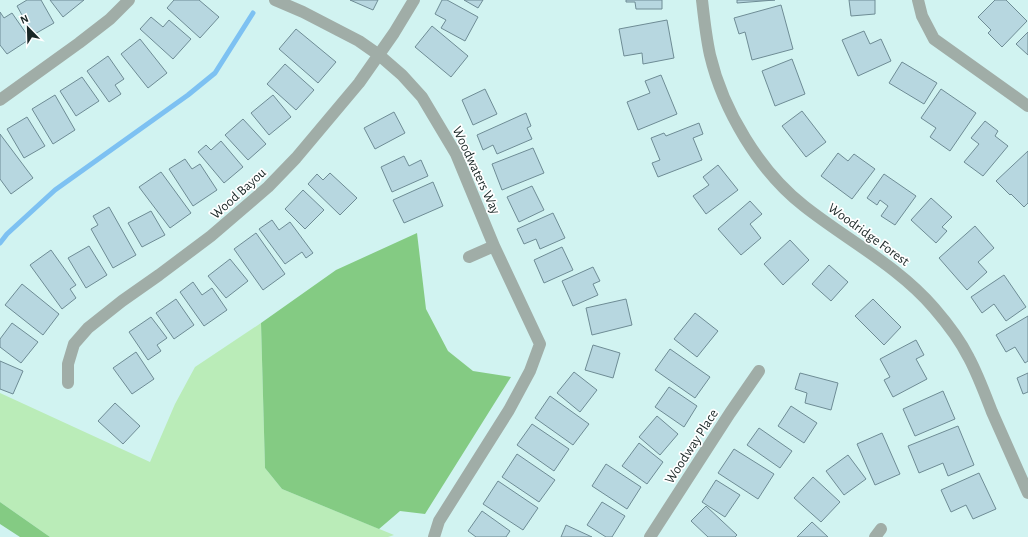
<svg xmlns="http://www.w3.org/2000/svg" width="1028" height="537" font-family="'Alegreya Sans',sans-serif">
<rect width="100%" height="100%" fill="#d1f3f1"/>
<!-- green -->
<path fill="#baecb8" d="M261 323 265 468 282 489 394 535 388 537H50L0 502V393L150 462 175 404 195 367Z"/>
<!-- forest -->
<path fill="#84cb83" d="M417 233 426 309 448 351 473 371 511 377 425 514 400 511 379 529 282 489 265 468 261 323 336 270Z
M0 502 50 537H20L0 524Z"/>
<g fill="none" stroke-linecap="round" stroke-linejoin="round">
<!-- stream -->
<path stroke="#7dc1f2" stroke-width="5" d="M0 243 7 234 55 190 188 95 215 73 253 13"/>
</g>
<!-- building -->
<path fill="#b7d7e0" stroke="#6e8c95" d="M27 0H41L54 23 33 35 17 6Z
M50 0H84L63 17Z
M174 0H199L219 17 200 38 167 8Z
M350 0H378L373 10Z
M442 0H447L478 17 465 41 441 28 446 20 435 14Z
M464 0H483L478 8Z
M626 0H662V9H636L635 2H626Z
M737 0H775L737 3Z
M849 0H875V14L851 16Z
M995 0H1006L1027 21 1002 47 988 33 991 30 978 17Z
M781 5 793 49 752 60 745 32 739 34 734 18Z
M0 12 4 18 12 13 30 39 7 54 0 45Z
M151 17 163 27 169 20 191 39 173 59 140 29Z
M667 20 674 58 643 64 642 53 624 56 619 29Z
M432 26 468 56 451 77 415 47Z
M296 29 336 62 318 83 279 49Z
M864 31 870 44 881 39 891 61 858 76 842 40Z
M1028 32V55L1016 44Z
M140 39 167 73 148 88 121 54Z
M108 56 124 79 115 85 121 94 109 102 87 71Z
M792 59 805 94 775 106 762 71Z
M902 62 937 83 924 104 889 83Z
M285 64 314 90 296 110 267 84Z
M661 75 677 114 638 130 627 102 650 93 645 81Z
M82 77 99 101 76 116 60 91Z
M485 89 497 114 473 125 462 100Z
M941 89 976 113 950 151 930 137 936 128 921 118Z
M55 95 75 130 53 144 32 109Z
M273 95 291 117 269 135 251 113Z
M802 111 826 142 806 157 782 126Z
M394 112 405 133 375 149 364 128Z
M526 113 531 126 527 128 532 139 497 154 493 145 483 150 477 135Z
M27 117 45 146 24 158 7 129Z
M243 119 266 144 248 160 225 135Z
M985 121 998 131 995 136 1008 146 983 176 964 162 979 144 971 138Z
M699 123 703 134 693 138 702 160 658 177 652 163 660 160 651 138 664 133 666 136Z
M0 134 33 178 11 194 0 179Z
M221 141 243 167 224 183 198 152 206 145 211 150Z
M533 148 544 173 502 190 492 164Z
M1028 151V203L1024 207 1011 194 1010 195 996 181Z
M838 153 848 161 854 154 875 169 852 199 821 176Z
M404 156 409 166 421 160 428 176 392 192 381 167Z
M185 159 192 169 200 164 217 190 193 206 169 169Z
M718 165 738 190 706 214 693 196 709 185 703 177Z
M161 172 191 213 170 228 139 187Z
M330 173 357 198 340 215 308 184 317 174 323 180Z
M884 174 916 196 895 225 881 216 888 206 880 200 877 205 867 198Z
M433 182 443 206 404 223 393 200Z
M532 186 544 210 519 222 507 197Z
M303 190 324 210 305 229 285 209Z
M931 198 952 217 942 227 947 231 936 243 911 220Z
M750 201 762 214 750 224 761 238 741 255 718 229Z
M109 207 136 255 113 268 91 229 98 225 93 216Z
M151 211 165 235 142 247 128 223Z
M553 213 565 238 540 249 536 239 524 244 517 229Z
M272 220 279 230 290 222 313 253 306 258 302 252 285 264 259 229Z
M975 226 994 248 978 262 987 272 967 290 939 258Z
M256 233 285 274 263 290 234 249Z
M790 240 809 260 783 285 764 264Z
M89 246 107 275 86 288 68 258Z
M562 247 573 270 544 283 534 260Z
M51 250 76 285 70 289 76 298 62 309 30 265Z
M230 259 248 281 226 298 208 276Z
M829 265 848 282 831 301 812 284Z
M593 267 600 281 593 284 598 295 573 306 562 281Z
M1004 275 1026 307 1006 321 994 304 982 313 971 297Z
M193 282 202 295 212 288 227 310 204 326 180 292Z
M22 284 59 314 43 335 5 305Z
M176 299 194 325 174 339 156 313Z
M626 299 632 325 592 335 586 308Z
M873 299 901 327 884 345 855 316Z
M695 313 718 331 697 357 674 339Z
M1028 316V361L1025 363 1015 347 1006 352 996 335Z
M151 317 167 338 157 345 161 351 148 360 129 332Z
M12 323 38 342 21 363 0 347V339Z
M916 340 924 355 916 359 927 379 893 397 884 380 890 377 880 359Z
M593 345 620 353 613 378 585 370Z
M670 349 710 377 695 398 655 370Z
M136 352 154 379 132 394 113 368Z
M0 361 23 371 13 394 0 389Z
M574 372 597 390 580 412 557 393Z
M800 373 838 383 831 410 805 403 807 393 795 389Z
M1028 373V392L1023 394 1017 378Z
M669 387 697 406 684 427 655 407Z
M943 391 955 419 915 436 903 409Z
M550 396 589 424 573 445 535 418Z
M115 403 140 426 123 444 98 421Z
M791 406 817 423 804 443 778 426Z
M657 416 678 434 660 455 639 437Z
M532 424 569 449 554 471 517 445Z
M958 426 974 465 948 476 943 463 919 473 908 446Z
M759 428 792 451 780 468 747 445Z
M882 433 900 474 875 485 857 444Z
M639 443 663 462 647 484 622 466Z
M734 449 774 474 758 499 718 473Z
M517 454 555 480 539 502 502 477Z
M848 455 866 479 844 495 826 471Z
M606 464 641 487 627 509 592 486Z
M979 473 996 509 973 519 966 505 951 512 941 490Z
M813 477 840 502 821 522 794 498Z
M716 480 740 495 725 517 702 502Z
M498 481 538 508 523 530 483 504Z
M602 502 625 516 612 537H606L587 525Z
M706 506 737 535 735 537H708L691 521Z
M482 511 510 531 506 537H476L468 531Z
M812 522 828 537H797Z
M566 525 592 537H561Z"/>
<g fill="none" stroke-linecap="round" stroke-linejoin="round">
<!-- minor -->
<path stroke="#a0ada7" stroke-width="12" d="M275 0 303 12 359 41 379 55 402 75 422 97 456 154 494 246 540 344 530 371 509 410 439 521 434 537
M702 0C704 18 706 37 710 55 723 110 759 171 804 206 847 240 898 266 934 308 947 323 960 340 969 358 978 375 985 394 992 412 1004 439 1016 466 1028 493
M918 0 922 16 934 39 1028 106
M0 100 79 43 110 19 129 0
M469 257 494 246
M68 383V364L74 344 88 328 122 301 159 275 211 236 268 187 296 158 359 83 394 33 414 0
M650 537 730 413 759 371
M875 537 881 529"/>
</g>
<g text-anchor="middle" stroke-width="3.5" stroke-linejoin="round" paint-order="stroke">
<!-- street labels -->
<g font-size="14" fill="#1a2726" stroke="#fff">
<text transform="translate(477 170) rotate(65)" y="5">Woodwaters Way</text>
<text transform="translate(238 193) rotate(-42)" y="5">Wood Bayou</text>
<text transform="translate(869 234) rotate(36)" y="5">Woodridge Forest</text>
<text transform="translate(691 446) rotate(-57)" y="5">Woodway Place</text>
</g>
</g>
<!-- north arrow -->
<g transform="translate(28 28) rotate(337)" stroke="#ffffff" stroke-width="3" paint-order="stroke">
<path d="M0-3L7 15L0 10L-7 15Z" fill="#1a2726"/>
<text y="-6" font-size="11" font-weight="bold" text-anchor="middle" fill="#1a2726">N</text>
</g>
</svg>
